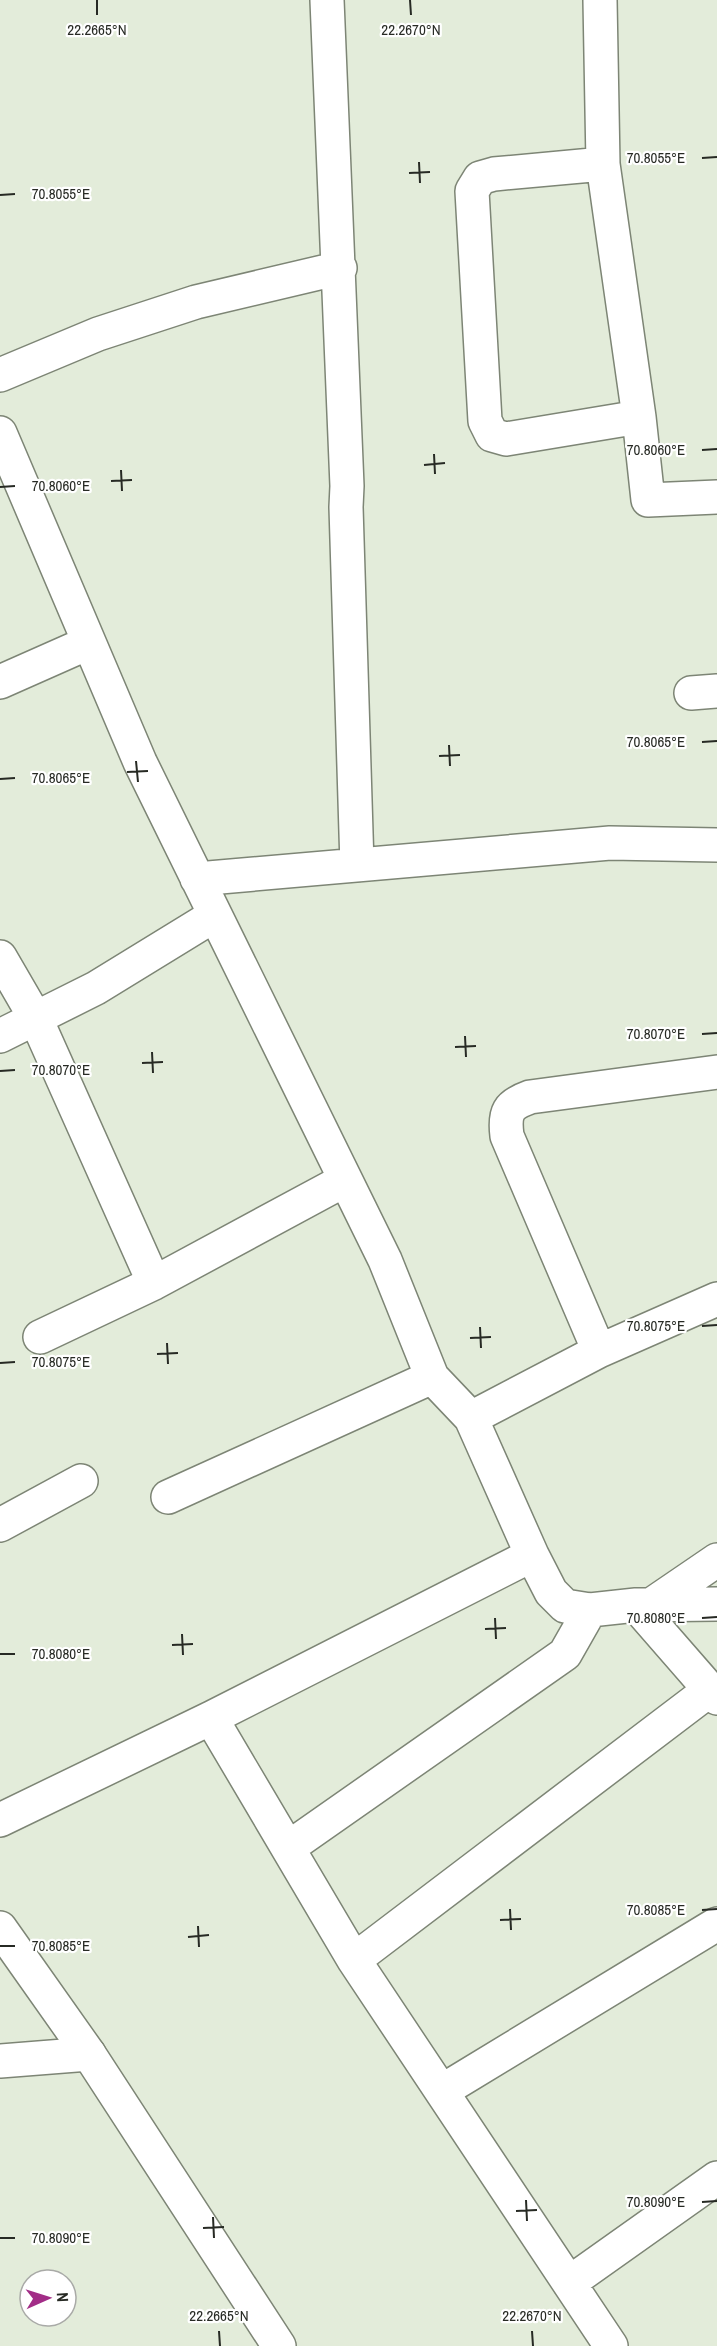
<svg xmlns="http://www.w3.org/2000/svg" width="717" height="2346" font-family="'Archivo Narrow',sans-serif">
<rect width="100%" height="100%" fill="#e3ecda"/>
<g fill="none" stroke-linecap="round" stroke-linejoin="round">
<!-- minor casing -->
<g stroke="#7d8575" stroke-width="36">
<path id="minor" d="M327 0 347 486 346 507 357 865
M600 0 603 164 639 417 648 500 717 497
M603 164 494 174 480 178 472 191 485 421 492 435 506 439 639 417
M0 375 98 334 196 302 340 268
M0 433 140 762 385 1260 432 1377 471 1418
M0 682 88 643
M691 693 717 691
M197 879 610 843 717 845
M0 957 36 1019 154 1283
M0 1036 96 988 215 915
M40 1337 154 1283 345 1180
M599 1351 717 1299
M168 1497 432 1377
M0 1525 81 1481
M532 1555 471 1418 599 1351 507 1136C504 1112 508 1105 530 1097L717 1072
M636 1605 717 1698
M651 1605 717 1560
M211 1718 354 1960 611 2346
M0 1820 211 1718 532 1555 551 1592 565 1606 590 1610 636 1605 717 1604
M288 1848 565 1654 590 1610
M354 1960 711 1689
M0 2061 89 2054
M442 2091 717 1924
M569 2283 717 2178"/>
</g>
<!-- tertiary casing -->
<g stroke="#7d8575" stroke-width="36">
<path id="tertiary" d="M0 1928 89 2054 279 2346"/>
</g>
<!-- minor -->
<use href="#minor" stroke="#fff" stroke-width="33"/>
<!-- tertiary -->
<use href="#tertiary" stroke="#fff" stroke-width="33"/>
</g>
<!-- ticks -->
<path fill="none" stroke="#272a24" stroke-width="2" d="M97 0V15M410 0 411 15M702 158 717 157M419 162 420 183M409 173 430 172M0 195 15 194M702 450 717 449M434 454 435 474M424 465 445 463M121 470 122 491M111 481 132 480M0 487 15 486M702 742 717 741M449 745 450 766M439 756 460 755M136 761 138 782M127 772 148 771M0 779 15 778M702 1034 717 1033M465 1036 466 1057M455 1047 476 1046M152 1052 153 1073M142 1063 163 1062M0 1071 15 1070M702 1326 717 1325M480 1327 481 1348M470 1338 491 1337M167 1343 168 1364M157 1354 178 1353M0 1363 15 1362M495 1618 496 1639M702 1618 717 1617M485 1629 506 1628M182 1634 183 1655M172 1645 193 1644M0 1654H15M510 1909 511 1930M702 1910 717 1909M500 1920 521 1919M198 1926 199 1947M188 1937 209 1935M0 1946H15M526 2200 527 2221M702 2202 717 2201M516 2211 537 2210M213 2217 214 2238M203 2228 224 2227M0 2238H15M219 2331 220 2346M532 2331 533 2346"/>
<g font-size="15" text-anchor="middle" fill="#272a24" stroke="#fff" stroke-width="4.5" stroke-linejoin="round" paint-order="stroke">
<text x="97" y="35">22.2665°N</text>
<text x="411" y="35">22.2670°N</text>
<text x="656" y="163">70.8055°E</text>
<text x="61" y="199">70.8055°E</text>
<text x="656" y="455">70.8060°E</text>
<text x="61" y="491">70.8060°E</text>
<text x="656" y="747">70.8065°E</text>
<text x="61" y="783">70.8065°E</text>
<text x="656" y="1039">70.8070°E</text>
<text x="61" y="1075">70.8070°E</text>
<text x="656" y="1331">70.8075°E</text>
<text x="61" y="1367">70.8075°E</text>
<text x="656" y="1623">70.8080°E</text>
<text x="61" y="1659">70.8080°E</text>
<text x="656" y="1915">70.8085°E</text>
<text x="61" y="1951">70.8085°E</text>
<text x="656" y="2207">70.8090°E</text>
<text x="61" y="2243">70.8090°E</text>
<text x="219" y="2321">22.2665°N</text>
<text x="532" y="2321">22.2670°N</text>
</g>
<!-- north arrow -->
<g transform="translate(48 2298) rotate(87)"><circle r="28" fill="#ffffff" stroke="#a9aaa7" stroke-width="1.5"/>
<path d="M0-4.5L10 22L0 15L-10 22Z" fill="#a22d87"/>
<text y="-9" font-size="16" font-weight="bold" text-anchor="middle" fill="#272a24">N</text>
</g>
</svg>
